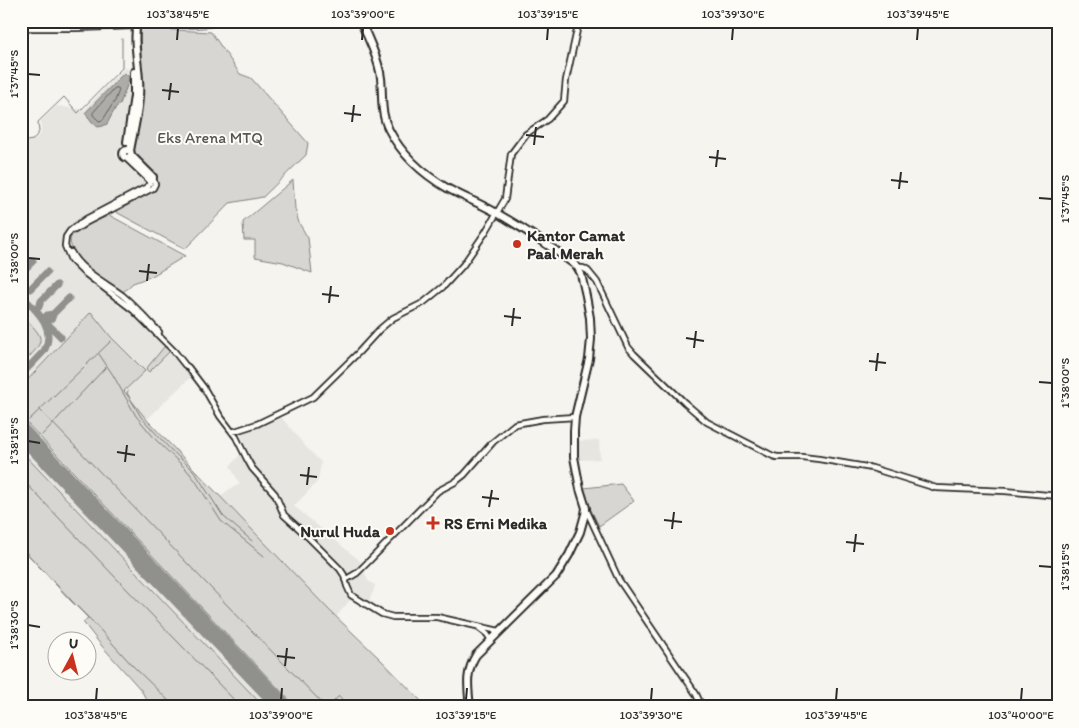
<svg xmlns="http://www.w3.org/2000/svg" width="1079" height="728" font-family="Itim,sans-serif">
<rect width="100%" height="100%" fill="#f5f4ef"/>
<filter id="ink" filterUnits="userSpaceOnUse"><feTurbulence type="fractalNoise" baseFrequency=".02" numOctaves="2"/><feDisplacementMap in="SourceGraphic" scale="10" xChannelSelector="R" yChannelSelector="G"/><feConvolveMatrix kernelMatrix="1 2 1 2 8 2 1 2 1" color-interpolation-filters="sRGB"/></filter>
<g filter="url(#ink)">
<!-- built -->
<path fill="#e6e5e0" d="M124 68 129 69 131 71 132 89 122 146 119 151 116 152 117 158 124 159 130 164 146 181 147 183 146 186 78 221 69 230 64 248 66 256 75 266 118 301 117 306 118 307 121 305H125L172 352 171 354 173 356H174L192 376 163 403 147 420 220 497 228 490 240 484 230 466 239 456 248 451 240 434 281 417 306 447 321 462 318 481 294 506 360 561 368 581 375 585 373 592 369 600 351 599 336 617 427 707H159L146 699 141 690 101 645 83 622 88 618 21 547V144L25 142 33 141 41 134V121L57 106 84 110Z
M599 440 600 459 579 460V441Z"/>
<!-- green -->
<path fill="#d7d6d2" stroke="#81807e" d="M139 21H209L212 27C189 31 163 26 139 24Z
M139 28 211 32 240 74 251 78 308 143 306 155 263 197 230 203 185 249 116 212 152 191 156 187 135 155 133 148 142 92Z
M293 180 295 209 299 223 308 238 312 273 283 262 255 257V240H244L243 222Z
M109 215 185 256 152 276 133 283 122 293C110 284 63 253 71 237 75 229 101 220 109 215Z
M91 312 111 337 145 371 124 391 147 420 329 610 380 659 427 707H296L21 417V387Z
M21 314C46 340 47 339 21 365Z
M167 346 171 350 149 372 146 369 164 347Z
M21 451 264 707H159L146 699 141 690 101 645 83 622 88 618 21 547Z
M621 484 634 501 599 526 590 508 584 488Z"/>
<!-- water -->
<path fill="#adaca9" stroke="#797877" d="M124 73 126 74 129 77 128 83 120 104 116 107 107 124 103 126 98 127 93 123 85 113Z"/>
<g fill="none" stroke-linecap="round" stroke-linejoin="round">
<!-- shore -->
<path stroke="#5f5f5d" stroke-width="1" d="M115 88H118L119 90 115 101 112 105 103 120 99 121 93 115V113Z"/>
<!-- stream -->
<path stroke="#797877" stroke-width="1" d="M21 142 33 140 39 132 38 122 64 97 78 113 122 68V39
M99 354 113 375 136 416 156 440 186 469 195 480 221 521 264 556
M128 391 127 393 141 417 169 448 194 471 223 516 252 541
M40 410C136 508 229 609 326 707
M29 420 111 341
M42 435 106 367
M21 478 116 578 241 707
M21 547 71 601 93 622 132 665 175 707
M328 707 339 696 349 707"/>
<!-- taxiway -->
<path stroke="#90908d" stroke-width="7" d="M21 245 25 242
M21 273 33 261
M30 289 47 272
M21 295C36 310 57 328 44 351L21 375
M35 309 39 307 41 301 57 285
M53 314 69 298
M45 322C49 320 53 319 53 314L47 315 44 319 46 322 61 337"/>
<!-- runway -->
<path stroke="#90908d" stroke-width="18" d="M21 432 283 707"/>
<!-- secondary casing -->
<g stroke="#2b2b2b" stroke-width="8">
<path id="secondary" d="M21 28H76L132 26
M149 179 150 183 147 187 86 219 75 227 70 231 66 237 65 246 71 260 82 271 133 310 174 351 185 365 188 367 204 388 220 416 236 437 247 459 252 468 275 494 284 515 304 533 340 569 344 575 347 586 351 595 382 614 393 617H437L499 631
M75 230 87 222 153 188 155 184 153 178
M71 252C79 270 106 283 122 295 135 306 147 319 159 332
M578 268H583L588 271 597 282 628 347 634 354 685 403 707 422 773 456 777 457H802L819 459 872 468 936 488 1005 491 1058 496
M232 432 257 424 313 397 358 353 380 329 393 318 423 303 444 286 463 265 485 233 505 199 511 154 526 134 548 119 564 101 566 80 579 21
M586 509 619 580 696 694 702 707
M345 580 357 573 369 561 432 497 438 491 455 482 464 475 493 442 515 424 543 419 575 417
M479 628 487 634 491 640"/>
</g>
<!-- highway casing -->
<g stroke="#2b2b2b" stroke-width="10">
<path id="highway" d="M360 21C368 36 379 61 381 78 383 96 380 113 389 130 402 155 423 174 447 188 463 197 479 203 495 212 521 227 550 246 574 264L578 268 581 274 586 296 590 318 591 339 589 359 575 417 574 431V457L580 489 586 508 585 514 580 532 569 555 556 576 476 655C465 673 468 687 470 707
M127 142 134 96V72
M123 154a4 4 0 1 1 8 0a4 4 0 1 1-8 0Z
M130 151C134 128 141 104 139 80 138 61 133 41 137 21
M127 158 149 179 152 180 153 177 131 155"/>
</g>
<!-- secondary -->
<use href="#secondary" stroke="#fdfcf7" stroke-width="4.5"/>
<!-- highway -->
<use href="#highway" stroke="#fdfcf7" stroke-width="6"/>
</g>
</g>
<!-- ticks -->
<path fill="none" stroke="#2b2b2b" stroke-width="2" d="M177 40 178 28M362 40 363 28M547 40 548 28M732 40 733 28M917 40 918 28M28 74 40 75M162 90 179 92M169 100 171 83M344 113 361 115M352 122 354 105M526 135 544 137M534 145 536 127M709 157 726 159M716 167 718 150M891 180 908 182M899 189 901 172M1039 198 1052 199M28 258 40 259M139 271 157 273M147 281 149 264M322 294 339 296M329 303 331 286M504 316 521 318M512 326 514 308M686 338 704 341M694 348 696 331M869 361 886 363M876 371 878 353M1039 382 1052 383M28 441 40 443M117 452 135 455M125 462 127 445M300 475 317 477M307 485 309 467M482 497 499 499M489 507 492 490M664 520 682 522M672 529 674 512M846 542 864 544M854 552 856 534M1039 566 1052 567M28 625 40 627M277 656 295 658M285 666 287 648M96 700 97 688M281 700 282 688M466 700 467 688M651 700 652 688M836 700 837 688M1021 700 1022 688"/>
<!-- markers -->
<g fill="#c8321e" stroke="#fdfcf7" stroke-width="2">
<circle cx="517" cy="244" r="5"/>
<path d="M430.5 515.5h5v5h5v5h-5v5h-5v-5h-5v-5h5z"/>
<circle cx="390" cy="531" r="5"/>
</g>
<g text-anchor="middle" stroke-width="4" stroke-linejoin="round" paint-order="stroke">
<!-- park labels -->
<g font-size="16" fill="#565655" stroke="#fdfcf7">
<text x="210" y="143">Eks Arena MTQ</text>
</g>
<!-- poi labels -->
<g font-size="16" font-weight="bold" fill="#2b2b2b" stroke="#fdfcf7" text-anchor="start">
<text x="527" y="241">Kantor Camat<tspan x="527" dy="18">Paal Merah</tspan></text>
<text x="444" y="529">RS Erni Medika</text>
<text x="380" y="537" text-anchor="end">Nurul Huda</text>
</g>
</g>
<!-- margin -->
<rect width="1079" height="728" fill="none" stroke="#fdfcf7" stroke-width="55"/>
<!-- north arrow -->
<g transform="translate(72 656) rotate(7)"><circle r="24" fill="#fdfcf7" stroke="#a9a8a5"/>
<path d="M0-4L9 19L0 12L-9 19Z" fill="#c8321e"/>
<text y="-8" font-size="14" font-weight="bold" text-anchor="middle" fill="#2b2b2b">U</text>
</g>
<rect x="28" y="28" width="1024" height="672" fill="none" stroke="#2b2b2b" stroke-width="2"/>
<g font-size="12" text-anchor="middle" fill="#2b2b2b">
<text x="178" y="18">103°38'45"E</text>
<text x="363" y="18">103°39'00"E</text>
<text x="548" y="18">103°39'15"E</text>
<text x="733" y="18">103°39'30"E</text>
<text x="918" y="18">103°39'45"E</text>
<text transform="translate(14 74) rotate(-90)" y="4">1°37'45"S</text>
<text transform="translate(1065 199) rotate(-90)" y="4">1°37'45"S</text>
<text transform="translate(14 258) rotate(-90)" y="4">1°38'00"S</text>
<text transform="translate(1065 383) rotate(-90)" y="4">1°38'00"S</text>
<text transform="translate(14 441) rotate(-90)" y="4">1°38'15"S</text>
<text transform="translate(1065 567) rotate(-90)" y="4">1°38'15"S</text>
<text transform="translate(14 625) rotate(-90)" y="4">1°38'30"S</text>
<text x="96" y="719">103°38'45"E</text>
<text x="281" y="719">103°39'00"E</text>
<text x="466" y="719">103°39'15"E</text>
<text x="651" y="719">103°39'30"E</text>
<text x="836" y="719">103°39'45"E</text>
<text x="1021" y="719">103°40'00"E</text>
</g>
</svg>
